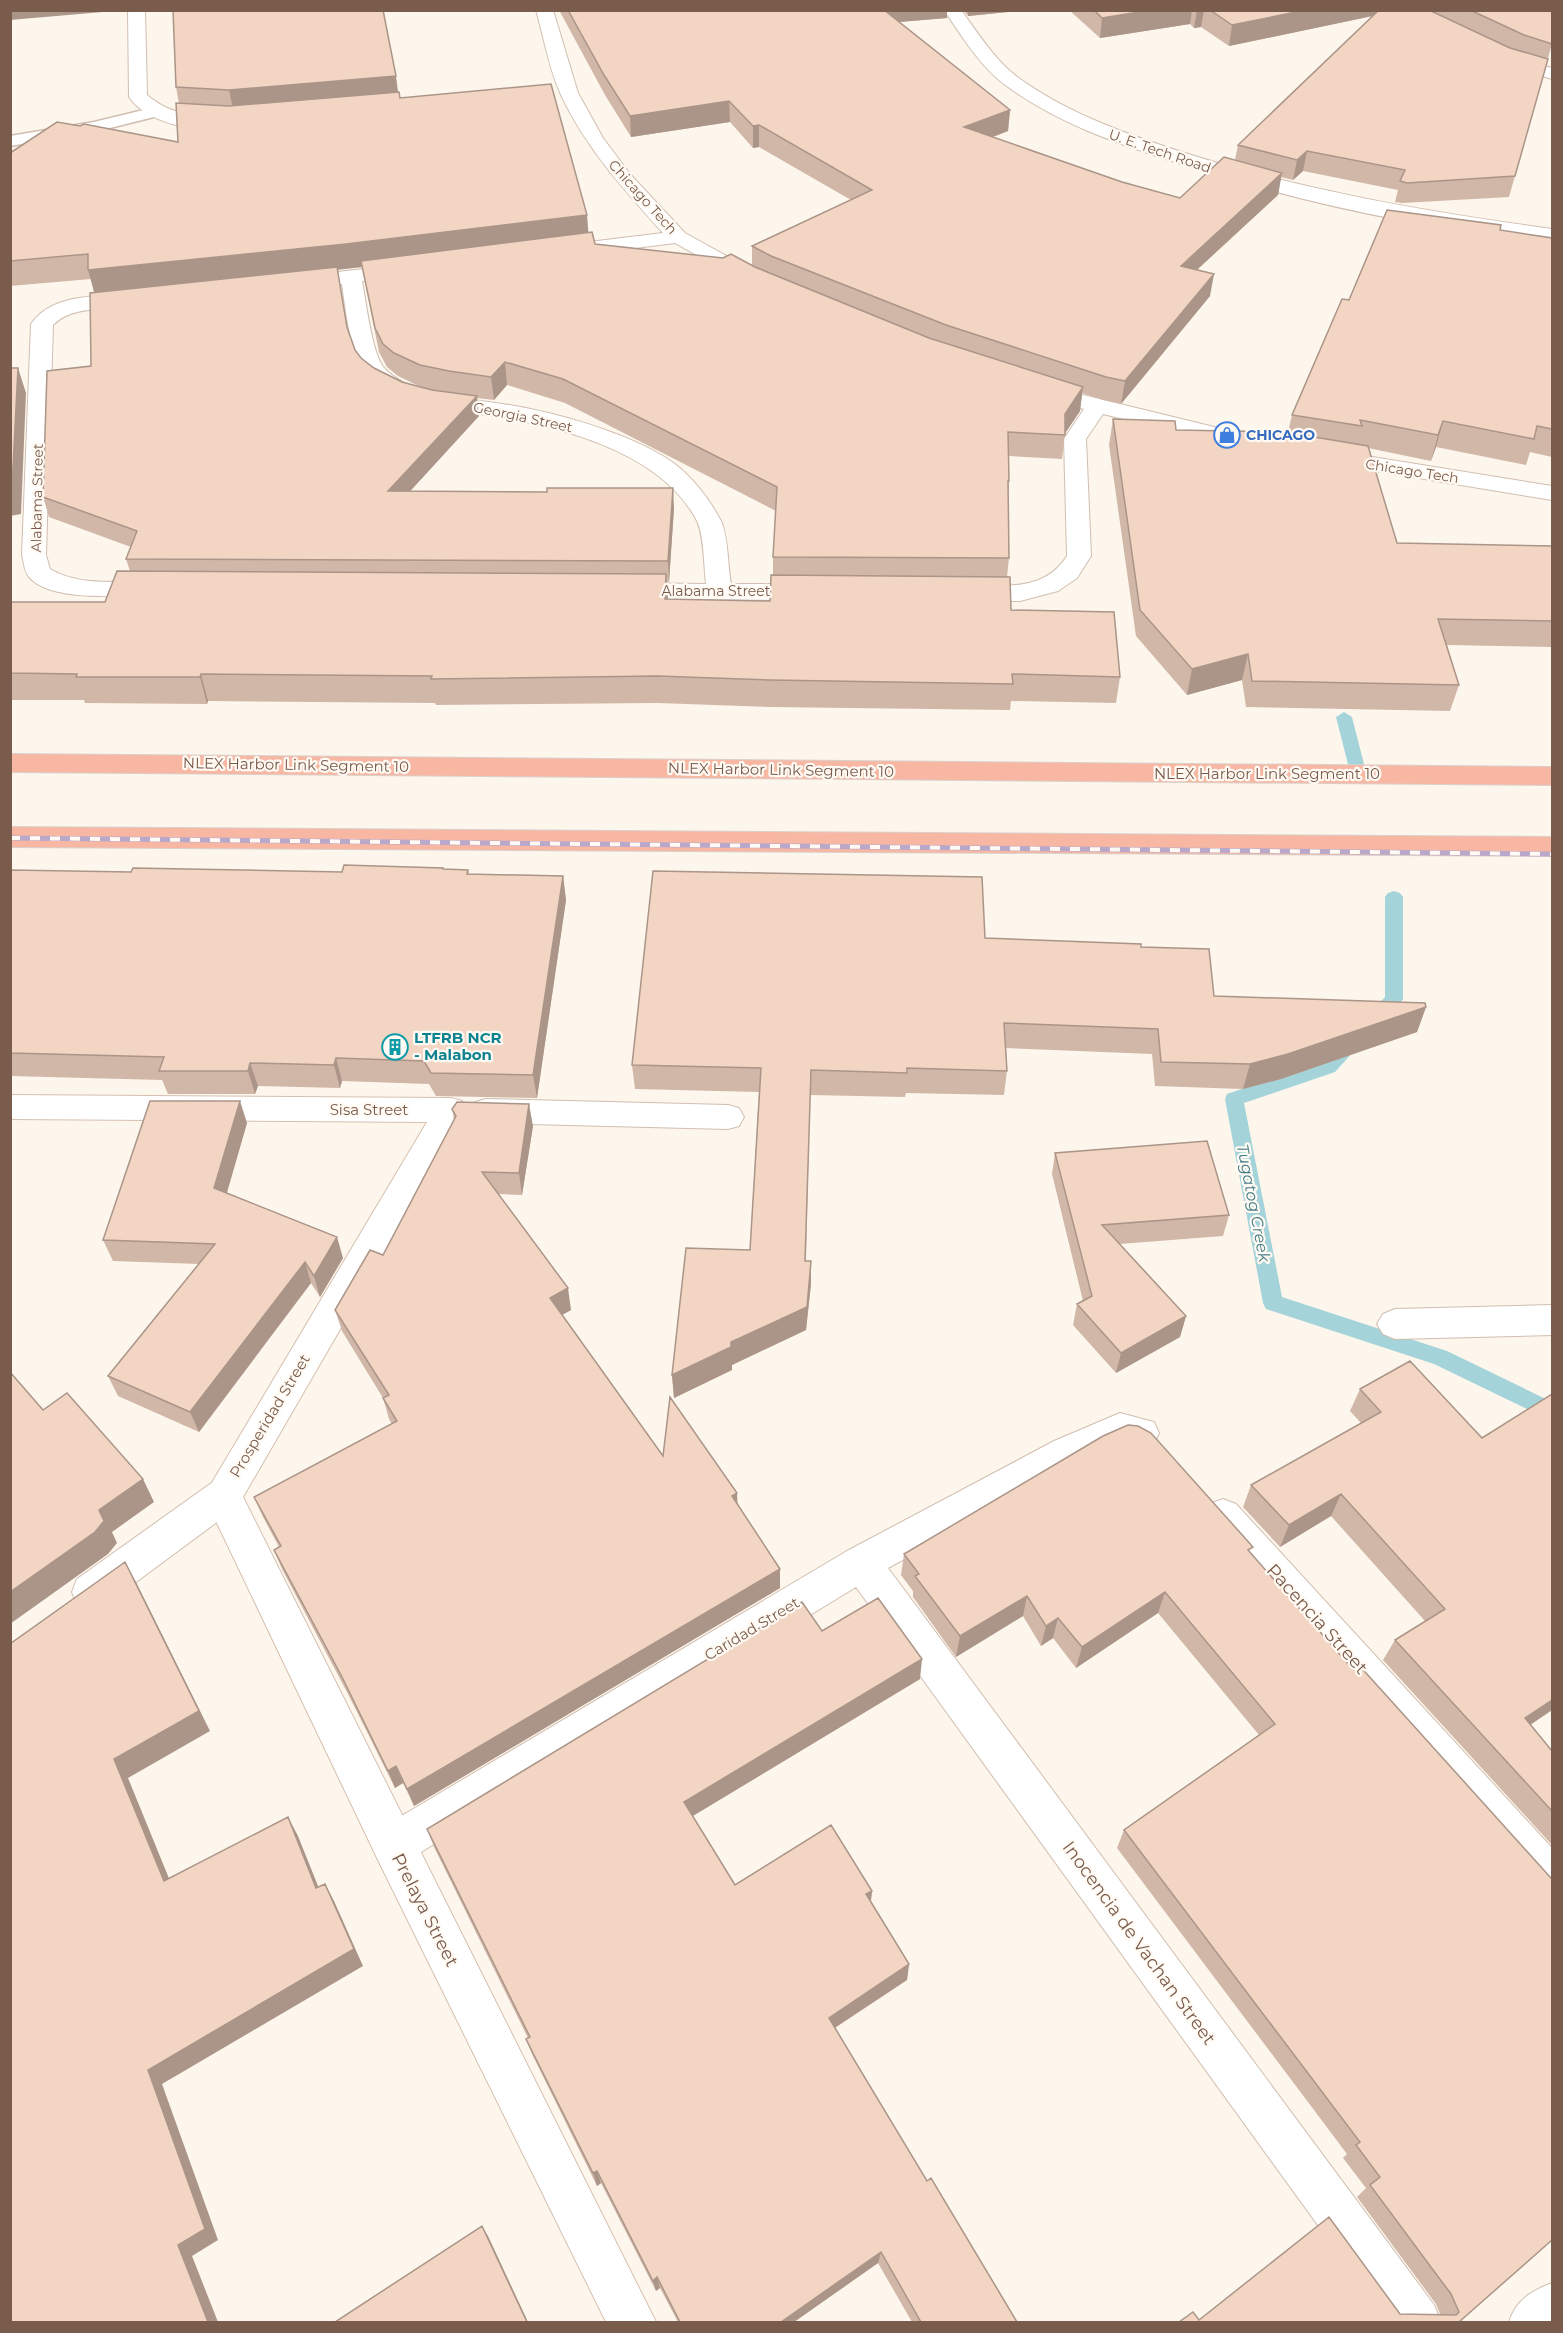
<svg xmlns="http://www.w3.org/2000/svg" width="1563" height="2333" font-family="Montserrat,sans-serif">
<rect width="100%" height="100%" fill="#fdf6ec"/>
<g fill="none" stroke-linecap="round" stroke-linejoin="round">
<!-- stream -->
<path fill="#a5d3da" fill-rule="evenodd" d="M1344 712 1352 717 1367 776 1365 780H1353L1351 776 1336 717Z
M1394 891 1400 893 1403 897V999C1396 1011 1381 1030 1367 1026L1364 1021 1385 997V897L1388 893Z
M1353 1035 1360 1037 1362 1042 1335 1072 1244 1103 1282 1297 1447 1351 1552 1402V1421L1434 1364 1266 1309 1263 1303 1225 1099 1227 1094 1321 1062 1346 1037Z"/>
<!-- lane casing -->
<g stroke="#d1beb0" stroke-width="3">
<path id="lane" d="M156 107 162 109 164 112 162 115 94 132 10 146V136L94 122Z"/>
</g>
<!-- street casing -->
<g stroke="#d1beb0" stroke-width="2">
<path id="street" d="M128 10H145L147 95C179 121 193 110 227 118L229 122 227 126C196 133 148 124 129 97Z
M536 10H553L578 93 603 138 630 174 685 233 759 274 762 278 759 282 752 284 745 282 675 243 564 257 557 255 554 251 557 247 564 245 663 233C624 190 586 148 561 95 549 69 544 38 536 10Z
M944 10H961C978 33 994 59 1016 76 1066 113 1126 134 1185 153 1305 191 1428 212 1552 229V241C1426 230 1298 202 1178 163 1118 144 1056 123 1004 84 980 66 961 35 944 10Z
M1503 53 1552 68V79L1497 62 1494 58 1497 54Z
M408 264 415 266 418 270 415 274 362 281C366 301 372 356 385 369 414 398 459 397 496 403 548 410 629 432 672 462 692 476 710 500 721 521 728 535 728 567 731 584H815L824 587 828 592 824 597 815 600 623 599 614 596 610 591 614 586 623 583 706 584C704 567 704 535 697 521 661 450 553 424 480 414 441 409 396 406 366 375 351 360 345 305 342 284L293 289 286 287 283 283 286 279 293 277Z
M134 294 141 296 145 300 141 304C112 312 75 303 53 325L46 555 50 569C80 587 122 581 155 581L164 583 167 588 164 593 155 595C122 595 52 603 29 577 24 571 24 562 22 555L31 324C53 292 100 297 134 294Z
M1075 393 1251 436 1254 441 1251 446 1243 448 1103 414 1086 439 1091 556 1077 578 1058 591 1020 601H965L956 598 952 593 956 588 965 585C1004 585 1043 593 1067 556L1064 439 1084 409 1067 405 1064 400 1067 395Z
M1329 450 1552 486V500L1321 462 1317 457 1321 452Z
M486 1099 728 1105 739 1108 744 1117 739 1126 728 1129 486 1123 475 1120 470 1111 475 1102Z
M1552 1305V1335L1395 1339 1383 1334 1377 1324 1383 1314 1395 1309Z
M1120 1413 1154 1422 1159 1433 1154 1444 1141 1449 1122 1445 1080 1463 888 1568 1434 2305 1441 2322H1388L856 1587 408 1860 393 1866 378 1860 372 1845 378 1830 847 1551 1054 1441Z
M223 1479 236 1484 242 1496 236 1508 105 1605 91 1610 77 1605 72 1592 77 1579 210 1484Z
M1223 1499 1236 1504 1552 1848V1900L1537 1894 1210 1528 1204 1516 1210 1504Z
M1552 2283V2322H1509C1516 2300 1531 2291 1552 2283Z"/>
</g>
<!-- secondary casing -->
<g stroke="#d6c0b0" stroke-width="2">
<path id="secondary" d="M10 1095 451 1098 462 1101 467 1110 243 1497 656 2322H606L378 1860 204 1496 427 1122 10 1119Z"/>
</g>
<!-- highway casing -->
<g stroke="#dad1cd" stroke-width="2">
<path id="highway" d="M10 754 1552 767V785L10 772Z
M10 827 1552 837V856L10 847Z"/>
</g>
<!-- lane -->
<use href="#lane" fill="#fff" fill-rule="evenodd"/>
<!-- street -->
<use href="#street" fill="#fff" fill-rule="evenodd"/>
<!-- secondary -->
<use href="#secondary" fill="#fff" fill-rule="evenodd"/>
<!-- highway -->
<use href="#highway" fill="#f7b7a3" fill-rule="evenodd"/>
<!-- rail casing -->
<g stroke="#b9a8c9" stroke-width="5">
<path id="rail" d="M10 838 1552 854"/>
</g>
<!-- rail -->
<use href="#rail" stroke="#fffaf3" stroke-width="4" stroke-dasharray="10" stroke-linecap="butt"/>
</g>
<!-- wall -->
<path fill="#d1b7a8" fill-rule="evenodd" d="M559 10H947V18L899 22 1010 110 1008 131 993 137 1122 182 1180 198 1235 160 1238 145 1373 16 1229 46 1201 27 1194 28 1190 24 1100 38 1069 10H1552V44L1509 197 1402 203 1395 202 1398 190 1303 171 1293 180 1281 177 1278 195 1197 270 1210 296 1121 404 1103 400 1082 393 1080 411 1065 433 1062 459 1009 456V481L1008 497 1009 558 1007 577 1011 610 1120 677 1116 703 1011 701 1010 710 771 707 658 703 436 705 435 703 208 701 207 704 85 703 84 700H10V602H105L130 571 126 559 131 547 49 517 43 497 91 366 94 292 91 279 10 286V153L80 126 178 142 179 104 176 87 398 92 400 98 589 233 595 244 752 265V246L851 200 759 147 753 148 730 122 631 137 605 95ZM362 267 379 352 387 367 398 376 423 388 402 382 374 368 361 358 355 350 347 327 337 270ZM507 385 565 403 776 511 773 557V575L770 601 668 599 667 582H669L674 508 410 491 479 416 477 398 494 400Z
M963 10H1027L968 16Z
M1500 230 1552 238V457L1530 452 1526 465 1436 447 1431 461 1368 448 1397 543 1552 546V647L1447 645 1459 685 1450 711 1246 707 1242 680 1187 695 1136 636 1109 445 1113 419 1176 430 1288 432 1292 415 1349 300Z
M443 868 444 870H468L469 874 563 876 566 900 537 1098 436 1096 429 1084 342 1081 340 1088 258 1086 255 1094H168L162 1080 10 1076V870L131 872H342Z
M985 938 1141 947 1214 996 1426 1007 1417 1032 1281 1079 1243 1089 1155 1086 1152 1054 1006 1048 1007 1071 1004 1095 906 1093 905 1097 810 1095 806 1261 811 1284 806 1330 732 1365V1370L674 1398 672 1375 750 1250 759 1092 635 1089 632 1065Z
M452 1109 533 1126 522 1195 499 1194 571 1310 562 1315 663 1456 738 1506 780 1588 414 1806 403 1783 395 1788 348 1694 282 1569 274 1550 279 1547 263 1517 254 1497 392 1424 389 1419 383 1398 342 1331 335 1310 383 1255 454 1120Z
M247 1123 227 1193 343 1258 320 1297 311 1283 199 1432 118 1396 108 1376 199 1264 113 1261 103 1240Z
M1055 1153 1229 1215 1223 1236 1120 1244 1186 1316 1180 1337 1116 1373 1073 1325 1077 1304 1083 1301 1052 1174Z
M1410 1361 1552 1710 1530 1725 1552 1751V1845L1383 1660 1395 1640 1425 1621 1331 1516 1280 1547 1243 1507 1251 1485 1361 1423 1350 1411 1360 1389Z
M1250 1553 1351 1667 1551 1878 1459 2322 1199 2320 1400 2314H1440L1436 2304 1357 2197 1366 2188 1343 2158 1347 2154 1117 1848 1124 1830 1259 1735 1158 1613 1076 1668 1053 1638 1041 1646 1023 1616 956 1657 913 1597V1591L901 1575 904 1554Z
M822 1631 920 1679 693 1816 735 1885 872 1891 871 1901 909 1964 907 1980 835 2028 927 2181 1017 2322H912L878 2263 794 2322H678L660 2288 656 2291 601 2183 597 2186 532 2054 526 2039 528 2038 434 1847 427 1829Z"/>
<!-- shaded-wall -->
<path fill="#aa9588" d="M10 10H126L10 20Z
M876 10H947V18L875 24Z
M968 10H1027L968 16Z
M1151 10H1192L1190 24 1100 38 1102 18Z
M1197 10H1204L1201 27 1194 28Z
M1306 10H1391V12L1229 46 1232 25Z
M396 76 399 100 234 114 229 90Z
M729 101 730 122 631 137 630 116Z
M1010 110 1008 131 963 148 964 127Z
M759 125V147L753 148V126Z
M1307 151 1303 171 1293 180 1297 160Z
M1282 173 1278 195 1177 288 1181 266Z
M587 215 589 240 362 267 95 295 88 270Z
M1214 274 1210 296 1121 404 1125 381Z
M505 362 507 385 494 400 491 377Z
M18 368 26 393 21 514 10 516V488Z
M1083 387 1080 411 1064 435 1065 414Z
M477 396 479 416 392 511 388 491Z
M1443 421 1436 447 1431 461 1438 435Z
M673 488 674 508 669 582 668 561Z
M666 574 668 601 665 599Z
M1248 654 1242 680 1187 695 1192 669Z
M201 674 208 701 207 704 200 677Z
M563 876 566 900 537 1098 533 1075Z
M1426 1007 1417 1032 1281 1079 1243 1089 1250 1064Z
M336 1058 342 1081 340 1088 334 1065Z
M250 1063 258 1086 255 1094 248 1071Z
M240 1101 247 1123 222 1209 214 1188Z
M529 1104 533 1126 522 1195 519 1173Z
M337 1237 343 1258 320 1297 314 1276Z
M811 1261V1284L806 1330 732 1365V1370L674 1398 672 1375 731 1342Z
M305 1262 311 1283 199 1432 190 1412Z
M568 1288 571 1310 553 1320 550 1298Z
M1186 1316 1180 1337 1116 1373 1121 1353Z
M143 1479 154 1502 112 1532 117 1543 108 1554 10 1624V1592L99 1510Z
M737 1493 738 1513 732 1496Z
M1341 1494 1331 1516 1280 1547 1289 1525Z
M125 1562 137 1584 210 1731 128 1778 177 1898 164 1881 114 1759Z
M780 1569V1588L414 1806 407 1789Z
M1165 1592 1158 1613 1076 1668 1082 1647Z
M1027 1596 1023 1616 956 1657 960 1636Z
M1058 1618 1053 1638 1041 1646 1046 1626Z
M922 1659 920 1679 686 1820 684 1802Z
M1552 1700V1710L1511 1738 1525 1718Z
M396 1766 403 1783 395 1788 388 1771Z
M288 1817 298 1836 326 1906 316 1888Z
M325 1884 334 1901 363 1966 162 2084 218 2240 192 2256 218 2322H208L178 2245 148 2070Z
M872 1891 870 1908 866 1894Z
M909 1964 907 1980 828 2032 829 2018Z
M597 2171 601 2183 597 2186 593 2173Z
M482 2226 488 2236 528 2322H527Z
M881 2252 878 2263 794 2322H781Z
M657 2277 660 2288 656 2291 653 2281Z"/>
<!-- building -->
<path fill="#f3d5c3" stroke="#aa9588" stroke-width="1.5" d="M173 10H383L396 76 229 90 176 87Z
M568 10H884L1010 110 964 127 1122 182 1180 198 1224 157 1282 173 1181 266 1214 274 1125 381 1106 377 946 325 771 256 752 246 872 190 759 125 753 126 729 101 630 116 604 75Z
M1094 10H1151L1102 18Z
M1210 10H1306L1232 25Z
M1379 10H1429L1510 48 1548 59 1515 176 1407 183 1400 181 1405 170 1307 151 1297 160 1238 145Z
M1470 10H1552V44L1524 35Z
M551 84 587 215 346 244 88 270V254L10 261V153L57 122 80 126 84 124 178 142 176 103 229 106 399 92 400 98Z
M1387 210 1501 225 1500 230 1552 238V429L1537 426 1534 439 1443 421 1438 435 1360 420 1362 426 1292 415 1342 299 1349 300Z
M592 232 595 244 723 258 731 254 755 267 929 338 1083 387 1065 414V435L1008 432 1009 481H1008L1009 558 773 557 777 487 563 379 505 362 491 377 449 371 420 365 394 353 383 344 375 328 361 261Z
M337 267 347 327 355 350 361 358 374 368 402 382 432 390 477 396 388 491 547 492V488H673L668 561 126 559 137 531 43 497 47 371 91 366 90 293Z
M10 368H18L12 487 10 488Z
M1113 419 1175 421 1176 430 1284 432 1368 446 1397 543 1552 546V621L1438 619 1459 685 1252 681 1248 654 1192 669 1140 610Z
M117 571 666 574 665 599 770 601 771 575 1010 577 1011 610 1114 612 1120 677 1012 674 1013 684 770 680 657 676 431 679 432 676 201 674 200 677H76L77 674 10 673V602H105Z
M344 865 443 868V869L468 870 467 874 563 876 533 1075 431 1073 424 1061 336 1058 334 1065 250 1063 248 1071H159L164 1057 10 1053V870L131 872 133 868 342 872Z
M653 871 982 877 985 938 1141 944V947L1209 949 1214 996 1425 1003 1426 1007 1288 1054 1250 1064 1161 1062 1158 1029 1004 1023 1007 1071 907 1068V1073L811 1070 805 1261H811L807 1307 731 1342V1347L672 1375 686 1248 750 1250 761 1068 632 1065Z
M150 1101H240L214 1188 337 1237 314 1276 305 1262 190 1412 108 1376 215 1244 103 1240Z
M457 1102 529 1104 519 1173 482 1172 568 1288 550 1298 663 1456 670 1397 737 1493 732 1496 780 1569 407 1789 396 1766 388 1771 341 1675 274 1550 281 1546 254 1497 397 1421 383 1398 389 1395 335 1310 370 1250 383 1255 456 1116 452 1109Z
M1207 1141 1229 1215 1102 1225 1186 1316 1121 1353 1077 1304 1092 1296 1055 1153Z
M1410 1361 1482 1438 1552 1394V1700L1525 1718 1552 1751V1811L1395 1640 1445 1609 1341 1494 1289 1525 1251 1485 1381 1412 1360 1389Z
M10 1372 43 1410 67 1393 143 1479 99 1510 104 1521 95 1532 10 1592Z
M1128 1425 1138 1426 1151 1433 1253 1547 1248 1550 1351 1667 1357 1663 1551 1878 1552 1879V2240L1459 2322H1179L1193 2312 1199 2320 1329 2217 1400 2314 1456 2315 1459 2312 1451 2294 1370 2185 1380 2177 1356 2145 1360 2142 1124 1830 1275 1724 1165 1592 1082 1647 1058 1618 1046 1626 1027 1596 960 1636 915 1576 919 1574 904 1554 1103 1436Z
M125 1562 199 1711 114 1759 164 1881 288 1817 316 1888 325 1884 354 1949 148 2070 205 2229 178 2245 208 2322H10V1644Z
M878 1598 922 1659 684 1802 735 1885 831 1825 872 1891 866 1894 909 1964 829 2018 927 2181 931 2178 1017 2322H921L881 2252 781 2322H680L657 2277 653 2281 597 2171 593 2173 526 2039 530 2037 427 1829 802 1602 822 1631Z
M482 2226 527 2322H335Z"/>
<!-- icons -->
<defs>
<g id="shop-ring" transform="scale(1.35)"><circle r="9.5" fill="#fffaf3" stroke="#3f7fe0" stroke-width="1.5"/><path d="M-5-2.5h2.3a2.7 3.5 0 0 1 5.4 0H5L5.5 6h-11ZM-1.5-2.5h3a1.5 2.3 0 0 0-3 0Z" fill="#3f7fe0"/></g>
<g id="building-ring" transform="scale(1.35)"><circle r="9.5" fill="#fffaf3" stroke="#0f9aa8" stroke-width="1.5"/><path d="M-4-6H4V6H1V3H-1V6H-4ZM-2.5-4.3h1.7v1.8h-1.7ZM.8-4.3h1.7v1.8H.8ZM-2.5-1h1.7V.8h-1.7ZM.8-1h1.7V.8H.8Z" fill="#0f9aa8"/></g>
</defs>
<g fill-rule="evenodd">
<use href="#shop-ring" x="1227" y="435"/>
<use href="#building-ring" x="395" y="1047"/>
</g>
<g text-anchor="middle" stroke-width="4.5" stroke-linejoin="round" paint-order="stroke">
<!-- far-street labels -->
<g font-size="14" fill="#7a5c4d" stroke="#fffaf3">
<text transform="translate(1160 151) rotate(19)" y="5">U. E. Tech Road</text>
<text transform="translate(643 197) rotate(48)" y="5">Chicago Tech</text>
<text transform="translate(523 417) rotate(12)" y="5">Georgia Street</text>
<text transform="translate(1412 471) rotate(9)" y="5">Chicago Tech</text>
<text transform="translate(37 498) rotate(-89)" y="5">Alabama Street</text>
<text x="716" y="596">Alabama Street</text>
</g>
<!-- far-shop labels -->
<g font-size="14" font-weight="bold" fill="#366cbe" stroke="#fffaf3" text-anchor="start">
<text x="1246" y="440">CHICAGO</text>
</g>
<!-- street labels -->
<g font-size="15" fill="#7a5c4d" stroke="#fffaf3">
<text transform="translate(296 765) rotate(1)" y="5">NLEX Harbor Link Segment 10</text>
<text transform="translate(781 770) rotate(1)" y="5">NLEX Harbor Link Segment 10</text>
<text x="1267" y="779">NLEX Harbor Link Segment 10</text>
<text x="369" y="1115">Sisa Street</text>
<text transform="translate(270 1416) rotate(-59)" y="5">Prosperidad Street</text>
<text transform="translate(752 1629) rotate(-31)" y="5">Caridad Street</text>
</g>
<!-- culture labels -->
<g font-size="15" font-weight="bold" fill="#0d838f" stroke="#fffaf3" text-anchor="start">
<text x="414" y="1043">LTFRB NCR<tspan x="414" dy="17">- Malabon</tspan></text>
</g>
<!-- water labels -->
<g font-size="16" font-style="italic" fill="#437c86" stroke="#fffaf3">
<text transform="translate(1254 1203) rotate(79)" y="6">Tugatog Creek</text>
</g>
<!-- near-street labels -->
<g font-size="18" fill="#7a5c4d" stroke="#fffaf3">
<text transform="translate(1317 1619) rotate(48)" y="6">Pacencia Street</text>
<text transform="translate(425 1910) rotate(63)" y="6">Prelaya Street</text>
<text transform="translate(1139 1943) rotate(54)" y="6">Inocencia de Vachan Street</text>
</g>
</g>
<!-- border -->
<rect width="1563" height="2333" fill="none" stroke="#7a5c4d" stroke-width="24"/>
</svg>
